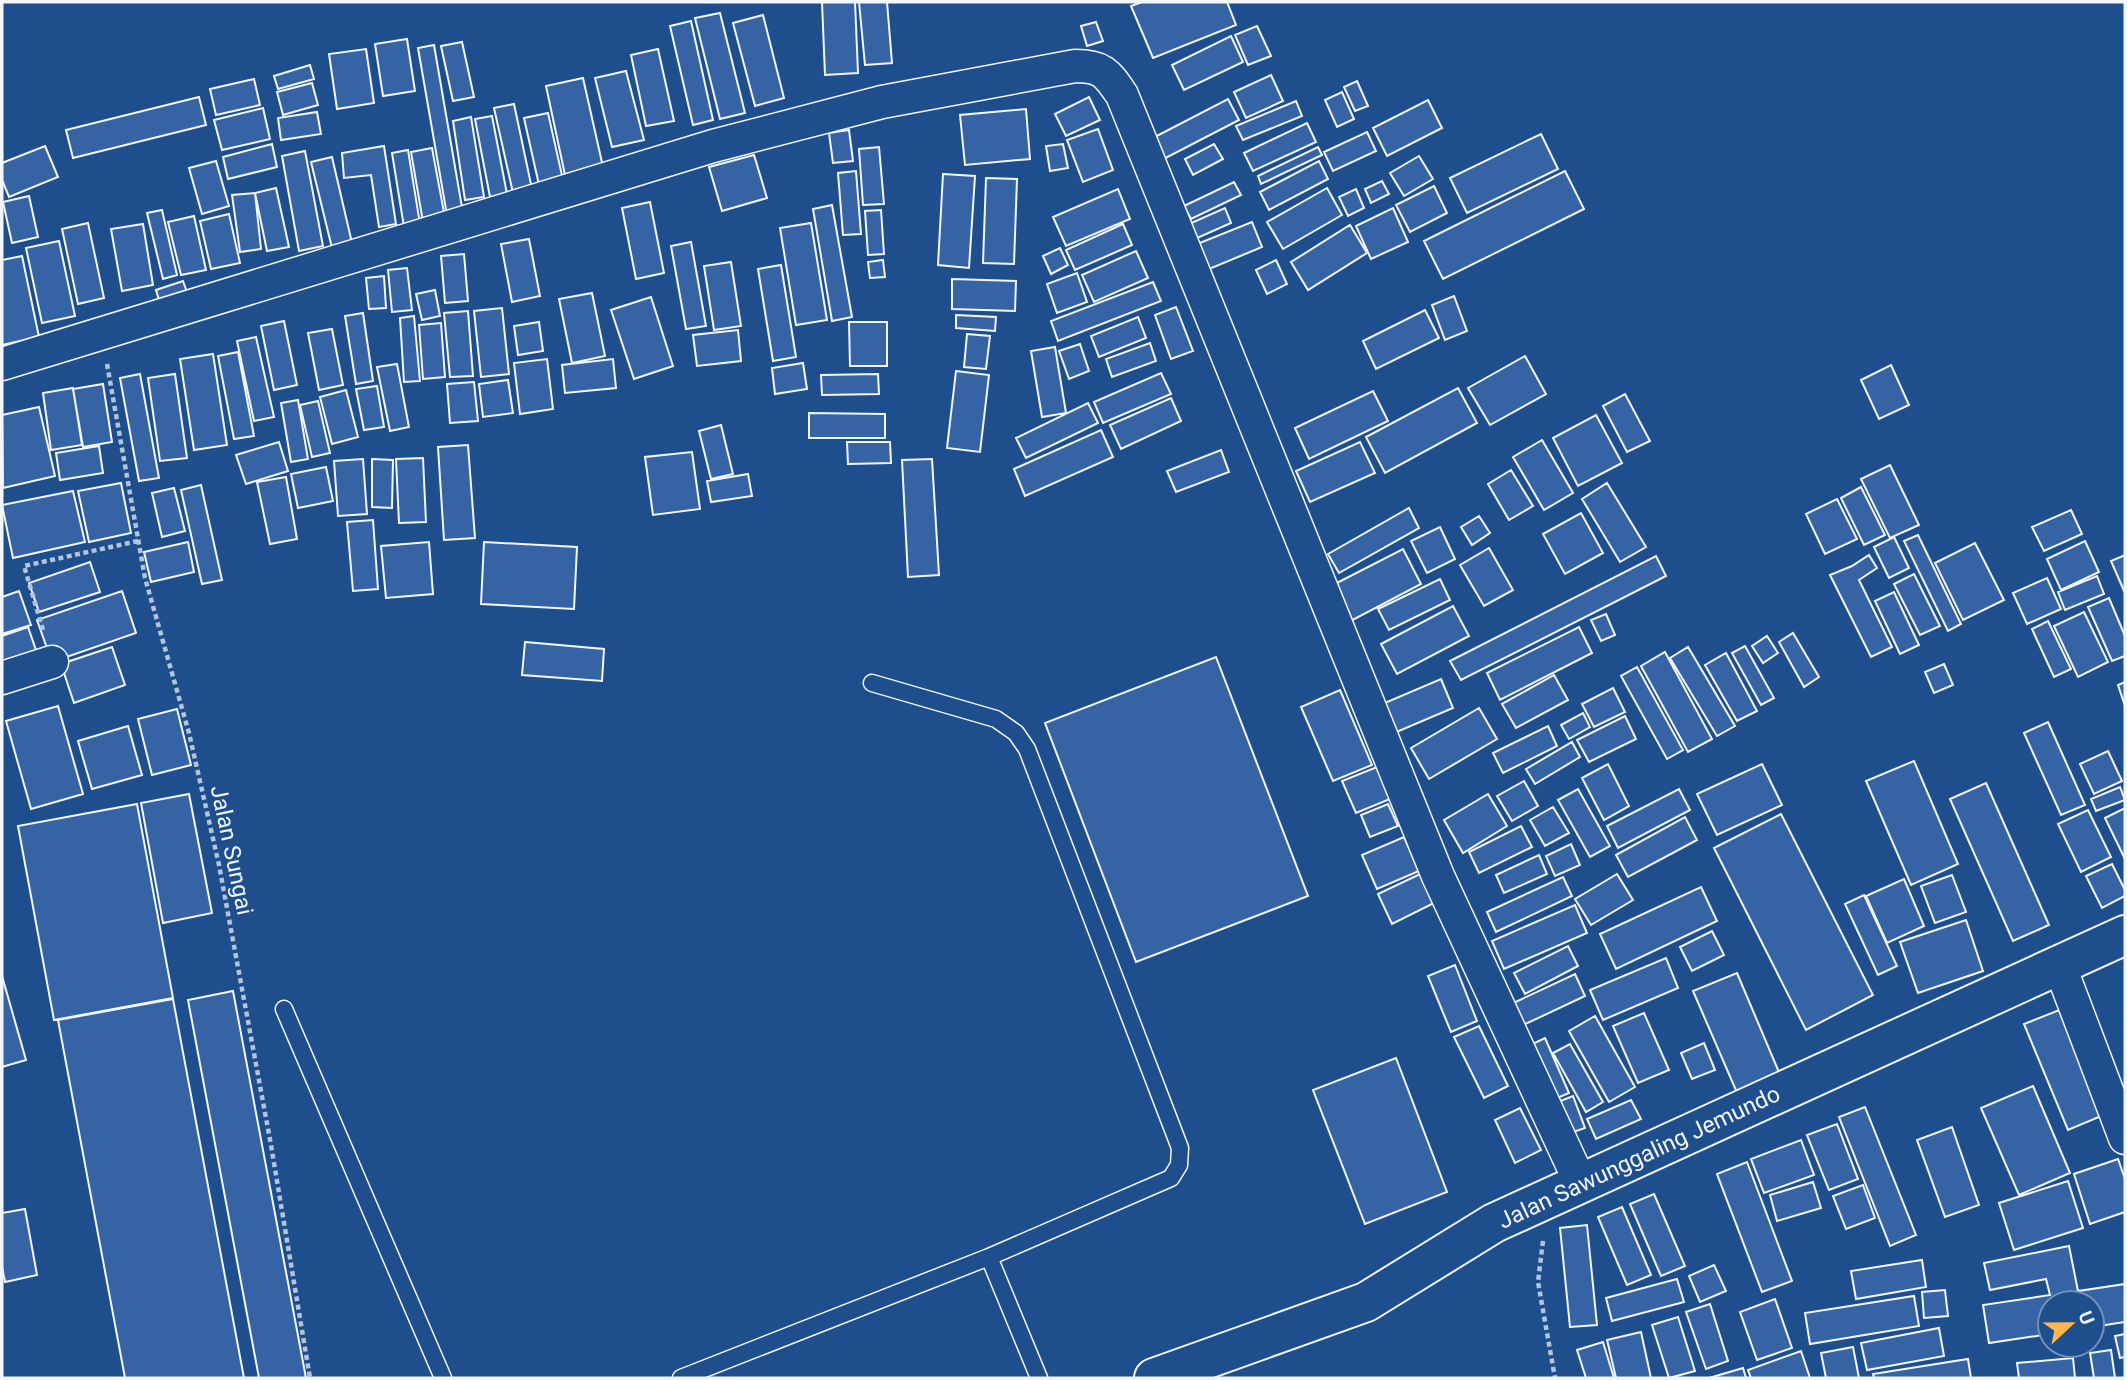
<svg xmlns="http://www.w3.org/2000/svg" width="2127" height="1380" font-family="Roboto,sans-serif">
<rect width="100%" height="100%" fill="#1f4e8c"/>
<!-- building -->
<path fill="#3563a3" stroke="#f2f6ff" stroke-width="2" d="M822 2H855L858 73 825 75Z
M859 2H887L892 63 865 65Z
M1142 2H1227L1236 25 1153 58 1131 6Z
M720 13 745 113 720 119 695 18Z
M763 15 784 98 755 106 733 23Z
M691 21 713 120 693 125 670 26Z
M1096 22 1103 41 1087 46 1081 26Z
M1257 26 1271 56 1248 65 1235 35Z
M1231 36 1243 62 1184 90 1172 65Z
M407 39 415 91 383 96 375 44Z
M462 42 474 97 453 101 441 46Z
M434 45 464 219 448 221 418 48Z
M366 49 374 103 337 109 329 54Z
M658 49 674 121 646 126 631 55Z
M310 65 314 79 278 89 274 76Z
M626 71 644 140 612 147 595 78Z
M1271 75 1283 101 1246 118 1234 92Z
M583 78 603 167 565 175 546 86Z
M254 79 260 105 216 115 210 89Z
M1357 81 1368 106 1355 111 1344 87Z
M312 83 318 105 283 115 277 92Z
M1342 92 1354 119 1337 127 1325 100Z
M199 97 206 125 73 158 66 130Z
M1089 97 1100 120 1066 136 1055 114Z
M1228 99 1239 120 1158 162 1147 141Z
M1428 100 1442 128 1387 156 1373 128Z
M1296 101 1302 116 1243 140 1236 126Z
M514 104 532 189 513 193 494 108Z
M263 108 270 139 222 150 214 120Z
M1026 109 1030 159 965 165 960 115Z
M317 112 321 134 281 140 278 118Z
M548 113 563 180 539 185 524 118Z
M492 116 507 194 490 197 475 119Z
M471 117 484 197 465 200 453 121Z
M1307 123 1316 142 1253 171 1244 153Z
M1098 129 1113 170 1083 182 1067 140Z
M849 130 853 161 833 163 829 133Z
M1367 132 1376 151 1333 171 1324 152Z
M1541 134 1558 169 1467 213 1450 178Z
M272 144 277 167 228 179 223 157Z
M1063 144 1068 168 1050 171 1046 146Z
M1214 144 1223 159 1193 175 1185 159Z
M45 146 58 177 9 197 2 180V163Z
M384 146 396 224 379 227 371 175 344 178 342 153Z
M879 147 884 204 863 205 859 149Z
M1318 147 1322 155 1261 184 1258 176Z
M432 148 445 218 423 222 411 152Z
M408 150 420 224 404 227 392 153Z
M305 151 323 246 299 251 282 156Z
M754 155 767 198 722 211 709 167Z
M1419 156 1433 179 1404 196 1390 173Z
M332 157 352 243 332 248 311 162Z
M216 161 229 206 202 214 189 168Z
M1319 161 1328 179 1269 210 1260 192Z
M856 171 861 234 843 235 838 173Z
M1565 171 1584 209 1443 279 1424 241Z
M943 174 975 176 969 268 938 265Z
M986 178 1017 179 1014 264 983 263Z
M1382 181 1389 194 1371 203 1365 189Z
M1234 182 1241 195 1191 219 1184 206Z
M1434 186 1447 213 1410 232 1396 205Z
M276 188 289 247 267 251 255 193Z
M1327 188 1342 215 1283 249 1267 222Z
M1118 189 1130 219 1066 246 1053 217Z
M1356 189 1364 208 1348 216 1339 197Z
M255 193 261 249 240 252 232 195Z
M29 196 38 237 12 243 3 202Z
M650 202 664 273 636 279 622 208Z
M832 205 852 317 832 321 813 209Z
M1225 208 1231 223 1195 239 1189 224Z
M1393 208 1408 242 1371 259 1356 226Z
M162 210 177 275 163 279 147 213Z
M881 210 884 254 868 255 865 211Z
M229 214 240 263 211 269 200 221Z
M194 216 206 270 181 275 168 222Z
M1252 222 1262 247 1202 272 1192 246Z
M88 223 104 298 78 304 62 229Z
M811 223 827 320 796 325 780 228Z
M143 224 153 285 122 291 111 229Z
M1123 224 1132 245 1075 270 1066 250Z
M1350 225 1367 253 1308 290 1291 262Z
M529 239 540 296 512 302 501 244Z
M59 241 75 316 42 323 26 248Z
M691 242 706 326 686 329 671 246Z
M1060 248 1068 265 1051 274 1043 256Z
M1136 251 1148 278 1094 302 1082 275Z
M464 254 468 301 445 303 441 256Z
M22 256 39 337 2 345V260Z
M883 260 885 277 870 278 868 262Z
M1276 260 1287 284 1267 294 1256 270Z
M731 262 741 326 714 330 704 266Z
M781 265 796 357 773 361 758 269Z
M407 268 412 310 392 312 388 270Z
M1077 273 1087 302 1057 313 1047 284Z
M384 276 386 308 369 309 366 278Z
M952 279 1016 281 1015 311 952 309Z
M183 281 188 295 160 303 156 290Z
M1153 282 1161 301 1058 341 1051 321Z
M435 290 440 316 422 320 416 294Z
M592 293 605 356 572 363 559 299Z
M1454 296 1467 331 1445 340 1432 305Z
M651 297 673 366 634 379 611 310Z
M1176 307 1193 351 1171 359 1155 315Z
M502 308 509 374 481 377 474 311Z
M1425 310 1439 338 1376 369 1363 341Z
M468 311 473 376 450 377 444 313Z
M363 313 373 381 356 384 345 316Z
M956 315 996 317 995 331 956 328Z
M414 316 420 381 404 382 400 318Z
M1138 317 1146 338 1099 357 1091 336Z
M284 321 297 385 274 390 261 326Z
M539 322 543 351 518 355 514 326Z
M849 322H887V366H850Z
M441 323 445 377 423 379 419 325Z
M332 329 343 385 319 390 308 333Z
M738 330 741 361 697 366 693 335Z
M967 334 990 336 986 369 964 367Z
M256 337 274 417 254 421 237 341Z
M1150 343 1156 361 1112 377 1106 359Z
M1080 344 1089 371 1069 379 1059 351Z
M1055 347 1066 413 1042 417 1031 351Z
M238 352 254 436 234 439 218 356Z
M213 354 227 445 194 450 180 359Z
M1525 356 1546 394 1490 425 1468 388Z
M547 359 553 409 520 414 514 363Z
M613 359 616 388 565 393 562 365Z
M803 363 807 389 775 394 772 368Z
M397 364 409 427 390 431 377 367Z
M1891 365 1909 405 1879 419 1861 380Z
M956 371 989 375 980 452 947 448Z
M1161 373 1171 394 1103 423 1094 402Z
M140 374 159 478 139 481 120 378Z
M175 374 187 458 160 461 148 378Z
M878 374 879 394 822 395 821 375Z
M508 380 513 413 483 417 479 384Z
M474 382 478 421 450 423 447 384Z
M103 384 112 442 83 447 73 389Z
M377 386 384 427 364 430 356 389Z
M73 388 82 445 51 450 43 393Z
M1458 388 1477 423 1385 473 1366 437Z
M346 390 358 437 332 444 320 397Z
M1373 391 1388 421 1309 459 1295 428Z
M1625 394 1650 441 1627 452 1603 406Z
M1171 398 1181 421 1121 449 1110 425Z
M298 400 308 459 291 462 281 403Z
M318 401 330 453 312 457 300 405Z
M1088 403 1098 423 1026 458 1016 438Z
M39 407 55 476 3 488 2 415Z
M809 413 885 414V438H809Z
M1596 415 1622 463 1578 486 1553 438Z
M721 425 733 474 711 479 699 431Z
M1101 430 1113 457 1025 496 1014 469Z
M1542 440 1573 493 1544 510 1513 457Z
M279 442 288 471 246 484 236 455Z
M847 442H890L891 463 848 464Z
M1360 442 1375 473 1310 502 1296 471Z
M468 445 475 538 444 540 438 447Z
M99 446 103 473 60 480 56 453Z
M1221 450 1229 472 1176 492 1167 471Z
M692 452 700 509 653 515 645 457Z
M423 458 426 522 399 523 396 459Z
M363 459 367 514 338 516 334 461Z
M372 459 393 460 392 508 372 507Z
M932 459 939 575 908 577 902 460Z
M1890 465 1919 525 1890 538 1861 479Z
M326 467 333 501 298 508 291 474Z
M1511 470 1533 506 1509 520 1488 484Z
M748 474 752 496 711 502 707 481Z
M286 477 297 539 270 544 257 482Z
M121 483 131 533 89 542 78 491Z
M1607 483 1646 547 1620 562 1582 499Z
M201 485 222 580 202 584 181 490Z
M1861 487 1885 535 1864 545 1841 498Z
M174 488 185 531 162 537 152 493Z
M73 491 85 542 13 558 2 505Z
M1837 499 1857 539 1825 554 1806 514Z
M1409 508 1419 528 1339 573 1328 554Z
M2071 510 2082 534 2044 551 2032 527Z
M1581 513 1603 553 1565 574 1543 534Z
M1479 516 1490 533 1472 545 1461 527Z
M373 520 378 589 353 591 347 522Z
M1440 527 1455 559 1427 573 1411 541Z
M1918 535 1961 624 1948 631 1904 541Z
M1894 537 1909 568 1889 578 1874 547Z
M2085 541 2099 572 2061 590 2047 559Z
M188 542 194 572 151 582 144 552Z
M429 542 433 594 386 598 381 546Z
M484 542 577 547 574 609 481 604Z
M1975 543 2004 600 1963 620 1935 563Z
M1489 548 1513 590 1484 606 1460 565Z
M1403 549 1421 584 1347 623 1329 587Z
M1869 555 1877 568 1859 580 1892 647 1871 657 1830 575 1852 566Z
M2125 555V593L2111 561Z
M1656 556 1666 576 1461 680 1450 661Z
M90 562 100 592 39 612 29 583Z
M1914 574 1940 626 1920 635 1894 584Z
M2097 576 2104 594 2065 610 2058 592Z
M2047 578 2061 609 2027 624 2013 593Z
M1440 579 1450 600 1389 630 1378 609Z
M19 591 31 625 2 634V597Z
M122 591 136 633 52 662 37 620Z
M1894 592 1919 645 1900 654 1875 601Z
M2109 598 2125 636V656L2112 661 2088 607Z
M1453 606 1469 636 1397 674 1381 644Z
M2084 612 2108 662 2078 677 2054 626Z
M1606 614 1615 635 1601 641 1591 620Z
M2048 621 2071 669 2054 677 2032 629Z
M28 627 37 653 2 665V636Z
M1579 627 1592 653 1500 700 1487 673Z
M1793 633 1819 677 1804 687 1779 642Z
M1767 636 1778 653 1763 663 1752 646Z
M525 642 604 649 602 681 522 675Z
M1745 646 1774 698 1761 705 1732 653Z
M112 647 125 685 74 703 61 664Z
M1688 647 1735 726 1717 736 1670 658Z
M1665 652 1712 739 1688 752 1641 666Z
M1726 653 1757 711 1737 721 1705 665Z
M1216 657 1308 896 1136 962 1045 723Z
M1944 664 1953 685 1934 693 1925 672Z
M1637 667 1683 750 1667 759 1621 676Z
M1554 675 1568 700 1516 728 1502 704Z
M1441 679 1453 708 1392 734 1380 705Z
M2125 682V706L2118 685Z
M1613 688 1625 712 1594 727 1582 704Z
M1340 690 1372 765 1333 781 1301 707Z
M58 706 83 794 31 809 6 721Z
M1479 708 1497 739 1429 779 1411 748Z
M177 709 191 765 152 775 138 719Z
M1583 713 1590 727 1569 739 1561 725Z
M1625 716 1636 739 1589 762 1577 740Z
M2048 722 2085 805 2061 815 2024 733Z
M128 726 142 775 92 789 78 741Z
M1548 726 1557 746 1503 773 1493 753Z
M1572 742 1580 757 1535 784 1526 769Z
M2108 751 2122 781 2094 794 2080 764Z
M1914 761 1958 864 1911 885 1866 781Z
M1608 764 1629 806 1604 820 1582 778Z
M1762 764 1782 805 1717 835 1697 794Z
M1377 767 1390 799 1356 813 1342 781Z
M1524 781 1538 806 1512 821 1497 796Z
M1986 783 2049 925 2013 941 1950 799Z
M2120 787 2125 800 2096 811 2091 799Z
M1578 789 1610 846 1590 857 1558 800Z
M1679 789 1690 810 1618 848 1607 826Z
M189 794 212 913 163 923 141 803Z
M1488 794 1507 826 1463 853 1444 820Z
M137 804 173 998 54 1020 18 826Z
M1388 804 1398 826 1370 837 1361 815Z
M1553 807 1569 833 1545 846 1530 820Z
M2125 808V859L2105 818Z
M2088 810 2111 857 2081 872 2058 824Z
M1781 814 1873 995 1806 1030 1714 848Z
M1685 817 1697 840 1628 877 1616 855Z
M1521 826 1532 847 1479 873 1469 852Z
M1404 837 1419 871 1377 889 1362 855Z
M1571 844 1580 865 1555 876 1546 856Z
M1539 855 1547 874 1504 893 1496 875Z
M2112 864 2125 890V896L2102 908 2086 876Z
M1420 874 1434 903 1392 924 1378 894Z
M1617 874 1633 900 1591 925 1575 899Z
M1952 875 1966 912 1935 923 1921 886Z
M1563 877 1572 896 1496 932 1487 912Z
M1904 879 1924 926 1887 943 1866 896Z
M1701 887 1717 921 1616 969 1600 934Z
M1864 895 1897 966 1878 975 1845 904Z
M1575 905 1587 933 1504 969 1492 941Z
M1966 920 1983 971 1918 993 1900 942Z
M1712 931 1724 955 1692 971 1680 947Z
M1568 946 1578 966 1525 994 1514 973Z
M1666 958 1678 988 1603 1020 1590 990Z
M1455 965 1477 1021 1451 1032 1428 976Z
M1737 973 1781 1077 1738 1095 1693 991Z
M1575 974 1585 996 1517 1028 1507 1006Z
M2 976 26 1060 2 1067Z
M233 991 306 1378H259L188 1000Z
M173 999 244 1378H125L58 1020Z
M2062 1009 2106 1114 2068 1130 2024 1024Z
M1644 1013 1669 1070 1638 1083 1613 1026Z
M1595 1016 1635 1087 1609 1102 1569 1031Z
M1479 1026 1508 1086 1484 1098 1454 1037Z
M1545 1038 1569 1093 1548 1102 1524 1048Z
M1704 1043 1715 1070 1692 1079 1681 1053Z
M1570 1044 1603 1102 1586 1112 1553 1053Z
M1396 1058 1447 1192 1365 1224 1313 1090Z
M2033 1086 2070 1173 2019 1195 1981 1108Z
M1573 1096 1585 1128 1562 1136 1550 1105Z
M1631 1100 1641 1119 1596 1139 1587 1119Z
M1865 1107 1916 1235 1890 1246 1839 1117Z
M1520 1108 1541 1150 1515 1163 1495 1120Z
M1837 1124 1858 1179 1829 1190 1807 1135Z
M1952 1127 1979 1205 1945 1217 1917 1140Z
M1801 1140 1814 1175 1764 1193 1751 1159Z
M2118 1159 2125 1179V1212L2090 1224 2074 1174Z
M1747 1162 1792 1281 1762 1292 1717 1174Z
M2068 1181 2083 1228 2014 1250 1999 1203Z
M1813 1182 1821 1208 1777 1221 1770 1195Z
M1863 1185 1875 1218 1846 1229 1833 1196Z
M1654 1194 1685 1266 1661 1276 1630 1204Z
M1622 1207 1651 1275 1627 1285 1598 1217Z
M25 1209 37 1275 5 1282 2 1267V1213Z
M1587 1225 1597 1325 1570 1327 1560 1228Z
M2069 1246 2078 1291 2125 1284V1322L2092 1327V1303H2050V1334L1989 1343 1983 1305 2050 1295 2046 1279 1990 1290 1984 1263Z
M1922 1260 1926 1287 1856 1299 1851 1271Z
M1714 1265 1726 1291 1700 1302 1689 1276Z
M1677 1279 1684 1302 1612 1321 1606 1298Z
M1945 1290 1948 1316 1924 1318 1922 1292Z
M1914 1296 1919 1326 1810 1344 1805 1313Z
M1775 1299 1792 1348 1757 1360 1740 1312Z
M1710 1304 1728 1361 1706 1369 1686 1312Z
M1678 1317 1695 1371 1669 1378 1652 1325Z
M1939 1328 1944 1356 1867 1370 1861 1343Z
M1641 1332 1651 1378H1616L1607 1340Z
M2125 1334V1357L2120 1358 2115 1336Z
M1603 1342 1614 1378H1586L1577 1350Z
M1853 1347 1859 1378H1826L1821 1353Z
M2111 1350 2115 1378H2094L2090 1353Z
M1801 1351 1810 1378H1751L1748 1370Z
M2073 1358 2075 1378H2019L2017 1363Z
M1968 1359 1971 1378H1874L1873 1374Z
M1743 1368 1746 1378H1709Z"/>
<g fill="none" stroke-linecap="round" stroke-linejoin="round">
<!-- service casing -->
<g stroke="#f2f6ff" stroke-width="19">
<path id="service" d="M872 683 996 719 1016 733 1027 749 1180 1148 1179 1165 1171 1178 989 1257
M284 1009 443 1378
M681 1378 989 1257 1039 1378"/>
</g>
<!-- minor casing -->
<g stroke="#f2f6ff" stroke-width="35">
<path id="minor" d="M2 364 713 146 882 102 1075 66C1103 66 1107 73 1122 95L1438 876 1581 1184
M2 678 52 662
M2059 964 2125 1138"/>
</g>
<!-- secondary casing -->
<g stroke="#f2f6ff" stroke-width="42">
<path id="secondary" d="M1154 1378 1366 1302 1494 1223 2125 935"/>
</g>
<!-- path -->
<path stroke="#b3c4dc" stroke-width="4.5" stroke-dasharray="5 3.5" stroke-linecap="butt" d="M107 364 145 578 189 733 219 865 271 1145 310 1378
M43 630 24 566 138 541
M1543 1241 1538 1282 1555 1378"/>
<!-- service -->
<use href="#service" stroke="#1f4e8c" stroke-width="16"/>
<!-- minor -->
<use href="#minor" stroke="#1f4e8c" stroke-width="32"/>
<!-- secondary -->
<use href="#secondary" stroke="#1f4e8c" stroke-width="38"/>
</g>
<g text-anchor="middle" stroke-width="5" stroke-linejoin="round" paint-order="stroke">
<!-- street labels -->
<g font-size="23" fill="#f2f6ff" stroke="#1f4e8c">
<text transform="translate(232 850) rotate(78)" y="8">Jalan Sungai</text>
<text transform="translate(1639 1157) rotate(-25)" y="8">Jalan Sawunggaling Jemundo</text>
</g>
</g>
<!-- border -->
<rect width="2127" height="1380" fill="none" stroke="#f2f6ff" stroke-width="7"/>
<!-- north arrow -->
<g transform="translate(2071 1324) rotate(68)"><circle r="33" fill="#1f4e8c" stroke="#7391ba" stroke-width="2"/>
<path d="M0-5L12 26L0 18L-12 26Z" fill="#ffb74d"/>
<text y="-10" font-size="19" font-weight="bold" text-anchor="middle" fill="#f2f6ff">U</text>
</g>
</svg>
